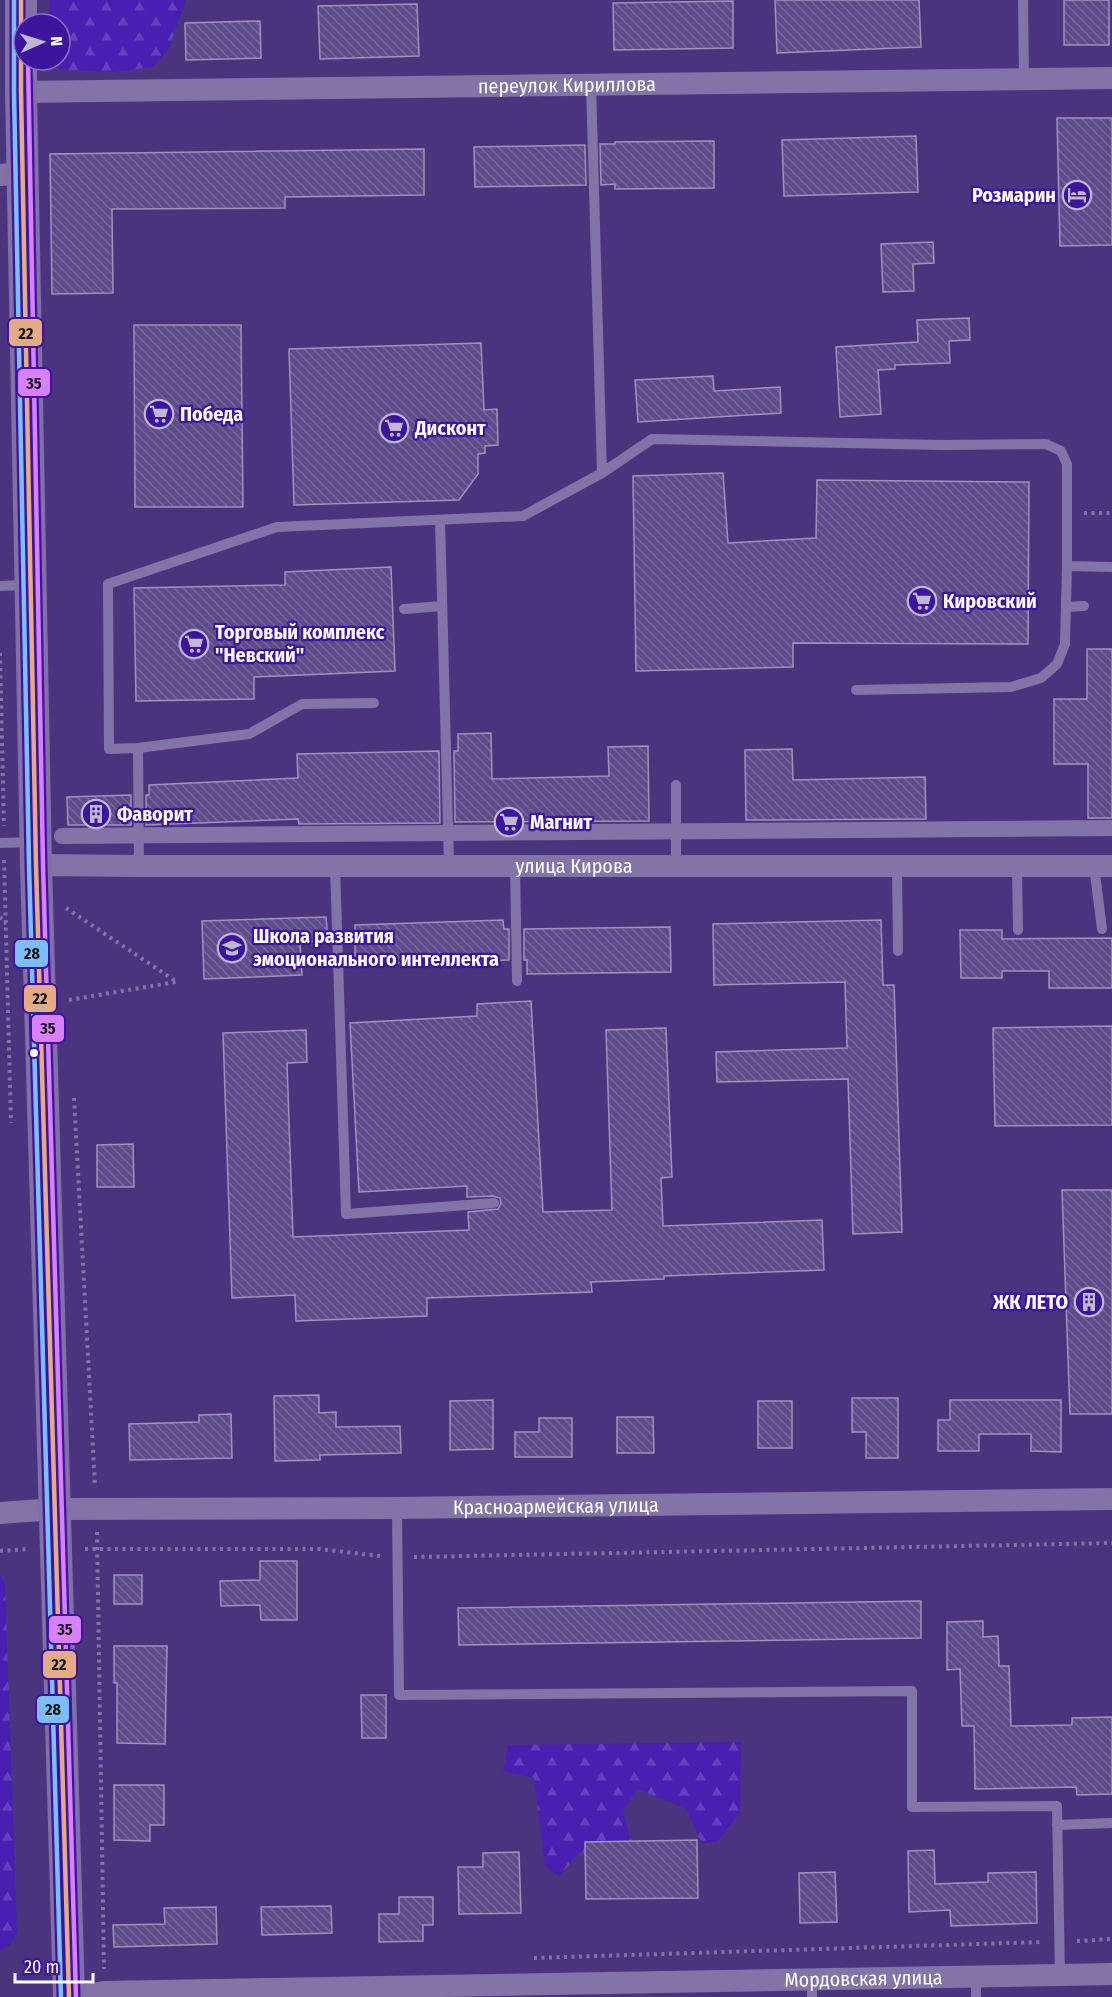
<svg xmlns="http://www.w3.org/2000/svg" width="1112" height="1997" font-family="'Fira Sans Condensed',sans-serif">
<defs>
<pattern id="forest-firs" width="22" height="20" patternUnits="userSpaceOnUse" patternTransform="scale(1.5)"><rect width="22" height="20" fill="#481fb0"/><path d="M5 1l3.5 6h-7zM16 11l3.5 6h-7z" fill="#6341bc"/></pattern>
<pattern id="building-back-hatch" width="6" height="6" patternUnits="userSpaceOnUse" patternTransform="scale(1.5)"><rect width="6" height="6" fill="#5e4b89"/><path d="M-1 5l2 2M0 0l6 6M5-1l2 2" fill="none" stroke="#76669b"/></pattern>
</defs>
<rect width="100%" height="100%" fill="#4a347e"/>
<!-- forest -->
<path fill="url(#forest-firs)" d="M50 0H186L169 48 153 67 114 72 59 70 52 60H60V24H50Z
M0 1574 5 1585 17 1933 10 1945 0 1951Z
M741 1742 740 1813 717 1842 702 1843 686 1809 637 1789 623 1811 632 1844 606 1865 580 1852 559 1876 545 1866 534 1778 503 1771 508 1745Z"/>
<!-- building -->
<path fill="url(#building-back-hatch)" stroke="#9f93bc" stroke-width="1.5" d="M775 0H919L921 47 777 53Z
M1064 0H1109V45H1064Z
M733 1V48L614 50 613 3Z
M417 4 419 56 320 59 318 6Z
M260 21 261 58 186 60 185 23Z
M1057 118H1112V245L1060 246Z
M916 136 918 192 784 196 782 140Z
M714 141V188L615 189V184L601 185 600 144H615V142Z
M585 145 586 185 475 187 474 147Z
M424 149V195L285 197V208L112 209 113 293 52 294 50 154Z
M933 242 934 263 913 264 914 291 883 292 881 244Z
M969 318 970 340 949 341 950 363 895 365V369L878 370 881 414 840 417 836 347 918 342 917 320Z
M134 325H241L243 507H135Z
M481 343 484 410 497 409 498 445 485 446V453L478 454V474L459 500 294 505 289 349Z
M713 376 714 391 780 387 781 413 638 422 635 380Z
M723 473 728 543 816 538 817 480 1029 482 1028 644 793 643V667L636 671 633 476Z
M391 567 395 671 254 677V699L136 701 134 588 285 585V572Z
M1087 649H1112V818H1088V764H1054V699H1087Z
M491 733 492 779 609 776 608 747 648 746 649 821 455 822 454 751H458V734Z
M792 749 793 780 925 777 926 819 746 820 745 750Z
M439 751 440 823 299 824 298 819 146 825V795H149V785L298 778 297 754Z
M131 795V825H68L67 797Z
M326 917 328 941 300 942 302 975 204 979 202 921Z
M503 920 504 929H509V960L355 964V925Z
M881 920 883 985H894L902 1232 853 1234 848 1079 717 1082 716 1052 847 1048 845 982 714 985 713 924Z
M670 927 671 972 527 974V960H524V929Z
M960 930H1002V939L1112 938V988H1049V971H1002V978H961Z
M531 1001 543 1212 612 1210 606 1030 666 1028 672 1177 661 1178 663 1226 822 1220 824 1270 664 1276V1279L591 1282 592 1292 427 1298V1316L296 1321 295 1295 232 1298 223 1033 306 1030 307 1062 287 1063 293 1237 469 1230 468 1212 498 1209 501 1203 500 1198 493 1196 467 1197V1186L359 1192 350 1023 477 1016V1004Z
M1112 1026V1125L995 1126 993 1028Z
M133 1144 134 1187H97V1145Z
M1062 1190H1112V1414H1070Z
M319 1395V1413L336 1412V1427L400 1426 401 1453 320 1455V1460L275 1461 274 1396Z
M852 1398H898V1458H866V1432H852Z
M493 1400V1449L450 1450V1401Z
M950 1400H1061V1452L1031 1451V1434H979V1451H938V1420H950Z
M758 1401H792V1448H758Z
M231 1414 232 1458 130 1460 129 1424 199 1422V1415Z
M617 1417H653L654 1453H617Z
M539 1418H572V1457H515V1432H539Z
M260 1561H297V1620H261L260 1605 221 1606 220 1581 260 1580Z
M114 1575H142V1604H114Z
M921 1601V1638L459 1645 458 1608Z
M983 1621V1637L998 1636 999 1666H1009L1011 1726 1072 1725V1718L1112 1717V1794L1077 1795 1076 1787 975 1789 974 1726H962L960 1669 947 1670V1622Z
M114 1646H167L165 1744 117 1743V1683H114Z
M361 1695H386V1738H362Z
M114 1785H164V1825H150V1841L114 1840Z
M697 1840 698 1898 586 1899 585 1842Z
M934 1850 935 1884 988 1882V1873L1036 1872 1037 1923 951 1926 950 1910 909 1912 908 1851Z
M519 1852 521 1913 459 1914 458 1867H483V1853Z
M835 1872 837 1922 800 1923 799 1873Z
M399 1897H433V1925H423V1941L379 1942V1914H399Z
M331 1906 332 1933 262 1935 261 1907Z
M216 1907 217 1944 114 1947 113 1925 165 1924 164 1908Z"/>
<g fill="none" stroke-linecap="round" stroke-linejoin="round">
<!-- path -->
<path stroke="#8374a8" stroke-width="4" stroke-dasharray="3 4.5" stroke-linecap="butt" d="M1084 513H1112
M0 653 4 826
M4 860 11 1123
M66 908 177 982
M0 917 6 924
M69 1000 176 982
M74 1098 95 1486
M97 1532 104 1969
M85 1549H319L380 1556
M0 1551 29 1549
M414 1557 1112 1543
M1077 1941 1112 1939
M534 1958 1042 1942"/>
<!-- service -->
<path stroke="#8374a8" stroke-width="10" d="M1023 0 1024 79
M591 84 602 473
M440 520 449 865
M0 586 27 585
M1066 607 1084 606
M404 609 442 606
M856 690 1011 687 1041 678 1057 664 1065 644 1067 566
M374 703 302 704 249 734 138 748 109 749 108 584 277 527 523 516 602 473 652 439 942 445 1046 444 1061 451 1067 464V566L1112 567
M138 748 139 866
M676 785V865
M0 843 32 842
M335 865 346 1214 494 1203
M515 865 517 981
M897 866 898 951
M1017 866 1018 930
M1094 866 1102 929
M397 1508 399 1695 912 1691V1807L1057 1806 1060 1975
M1057 1825 1112 1823
M812 1979V1997
M976 1997V1976"/>
<!-- pedestrian -->
<path stroke="#8374a8" stroke-width="16" d="M62 836 1112 828"/>
<!-- minor -->
<g stroke="#8374a8" stroke-width="22">
<path id="s1" d="M21 92 1112 78"/>
<path d="M0 175 23 173"/>
<path id="s2" d="M36 865 139 866H1112"/>
<path id="s3" d="M0 1513 55 1509 397 1508 1112 1499"/>
<path id="s4" d="M75 1997 104 1992 1112 1974"/>
</g>
<!-- secondary -->
<path stroke="#8070a5" stroke-width="32" d="M21 0V92L36 865 69 1997"/>
<!-- bus-1 casing -->
<g stroke="#3d149e" stroke-width="9">
<path id="bus-1" d="M21 0V92L36 865 69 1997"/>
</g>
<!-- bus-2 casing -->
<g stroke="#3d149e" stroke-width="9">
<path id="bus-2" d="M14 0V92L29 865 61 1997"/>
</g>
<!-- bus-3 casing -->
<g stroke="#3d149e" stroke-width="9">
<path id="bus-3" d="M28 60 43 865 76 1997"/>
</g>
<!-- bus-1 -->
<use href="#bus-1" stroke="#e5ac83" stroke-width="4.5"/>
<!-- bus-2 -->
<use href="#bus-2" stroke="#7abffc" stroke-width="4.5"/>
<!-- bus-3 -->
<use href="#bus-3" stroke="#d880ff" stroke-width="4.5"/>
</g>
<!-- icons -->
<defs>
<g id="hotel-ring" transform="scale(1.5)"><circle r="9.5" fill="#3d149e" stroke="#c0b8d2" stroke-width="1.5"/><path d="M-6-4.5h1.5V1H6V5H4.5V3h-9V5H-6ZM-4 0a1.8 1.8 0 1 1 3.6 0ZM.5 0V-2.5h3Q6-2.5 6 0Z" fill="#c0b8d2"/></g>
<g id="supermarket-ring" transform="scale(1.5)"><circle r="9.5" fill="#3d149e" stroke="#c0b8d2" stroke-width="1.5"/><path d="M-6-5.5h2.5l.6 2H6L4.5 2H-2.5L-4.4-4H-6ZM-1.5 3.2a1.3 1.3 0 1 0 .1 0ZM3 3.2a1.3 1.3 0 1 0 .1 0Z" fill="#c0b8d2"/></g>
<g id="building-ring" transform="scale(1.5)"><circle r="9.5" fill="#3d149e" stroke="#c0b8d2" stroke-width="1.5"/><path d="M-4-6H4V6H1V3H-1V6H-4ZM-2.5-4.3h1.7v1.8h-1.7ZM.8-4.3h1.7v1.8H.8ZM-2.5-1h1.7V.8h-1.7ZM.8-1h1.7V.8H.8Z" fill="#c0b8d2"/></g>
<g id="school-ring" transform="scale(1.5)"><circle r="9.5" fill="#3d149e" stroke="#c0b8d2" stroke-width="1.5"/><path d="M0-5L7-2L0 1L-7-2ZM-4 1L0 2.5L4 1V4Q0 6-4 4Z" fill="#c0b8d2"/></g>
</defs>
<g fill-rule="evenodd">
<use href="#hotel-ring" x="1077" y="195"/>
<use href="#supermarket-ring" x="159" y="414"/>
<use href="#supermarket-ring" x="394" y="428"/>
<use href="#supermarket-ring" x="922" y="601"/>
<use href="#supermarket-ring" x="194" y="644"/>
<use href="#building-ring" x="96" y="814"/>
<use href="#supermarket-ring" x="509" y="822"/>
<use href="#school-ring" x="232" y="948"/>
<use href="#building-ring" x="1089" y="1302"/>
</g>
<!-- markers -->
<circle fill="#fff" stroke="#3d149e" stroke-width="2" cx="34" cy="1053" r="5"/>
<g text-anchor="middle" stroke-width="4.5" stroke-linejoin="round" paint-order="stroke">
<!-- street labels -->
<g font-size="20" fill="#fff" stroke="#3d149e">
<text dy="7" stroke="none"><textPath href="#s1" startOffset="546">переулок Кириллова</textPath></text>
<text dy="7" stroke="none"><textPath href="#s2" startOffset="538">улица Кирова</textPath></text>
<text dy="7" stroke="none"><textPath href="#s3" startOffset="556">Красноармейская улица</textPath></text>
<text dy="7" stroke="none"><textPath href="#s4" startOffset="789">Мордовская улица</textPath></text>
</g>
<!-- poi labels -->
<g font-size="20" font-weight="bold" fill="#fff" stroke="#3d149e" text-anchor="start">
<text x="1056" y="202" text-anchor="end">Розмарин</text>
<text x="180" y="421">Победа</text>
<text x="415" y="435">Дисконт</text>
<text x="943" y="608">Кировский</text>
<text x="215" y="639">Торговый комплекс<tspan x="215" dy="23">"Невский"</tspan></text>
<text x="117" y="821">Фаворит</text>
<text x="530" y="829">Магнит</text>
<text x="253" y="943">Школа развития<tspan x="253" dy="23">эмоционального интеллекта</tspan></text>
<text x="1068" y="1309" text-anchor="end">ЖК ЛЕТО</text>
</g>
</g>
<g stroke="#3d149e" stroke-width="2">
<rect x="8" y="318" width="35" height="29" rx="6" fill="#e5ac83"/>
<rect x="17" y="368" width="34" height="29" rx="6" fill="#d880ff"/>
<rect x="14" y="939" width="35" height="29" rx="6" fill="#7abffc"/>
<rect x="23" y="984" width="34" height="29" rx="6" fill="#e5ac83"/>
<rect x="31" y="1014" width="34" height="29" rx="6" fill="#d880ff"/>
<rect x="48" y="1615" width="34" height="29" rx="6" fill="#d880ff"/>
<rect x="42" y="1650" width="35" height="29" rx="6" fill="#e5ac83"/>
<rect x="36" y="1695" width="34" height="29" rx="6" fill="#7abffc"/>
</g>
<g font-size="16" text-anchor="middle" font-weight="bold" fill="#111">
<text x="26" y="339">22</text>
<text x="34" y="389">35</text>
<text x="32" y="959">28</text>
<text x="40" y="1004">22</text>
<text x="48" y="1034">35</text>
<text x="65" y="1635">35</text>
<text x="59" y="1670">22</text>
<text x="53" y="1715">28</text>
</g>
<!-- north arrow -->
<g transform="translate(42 42) rotate(87)"><circle r="28" fill="#3d149e" stroke="#8b72c5" stroke-width="1.5"/>
<path d="M0-4.5L10 22L0 15L-10 22Z" fill="#c0b8d2"/>
<text y="-9" font-size="16" font-weight="bold" text-anchor="middle" fill="#ffffff">N</text>
</g>
<!-- scale -->
<path d="M15 1973v9h78v-9" fill="none" stroke="#ffffff" stroke-width="3"/>
<text x="24" y="1973" font-size="18" fill="#ffffff" stroke="#3d149e" stroke-width="4.5" paint-order="stroke">20 m</text>
</svg>
